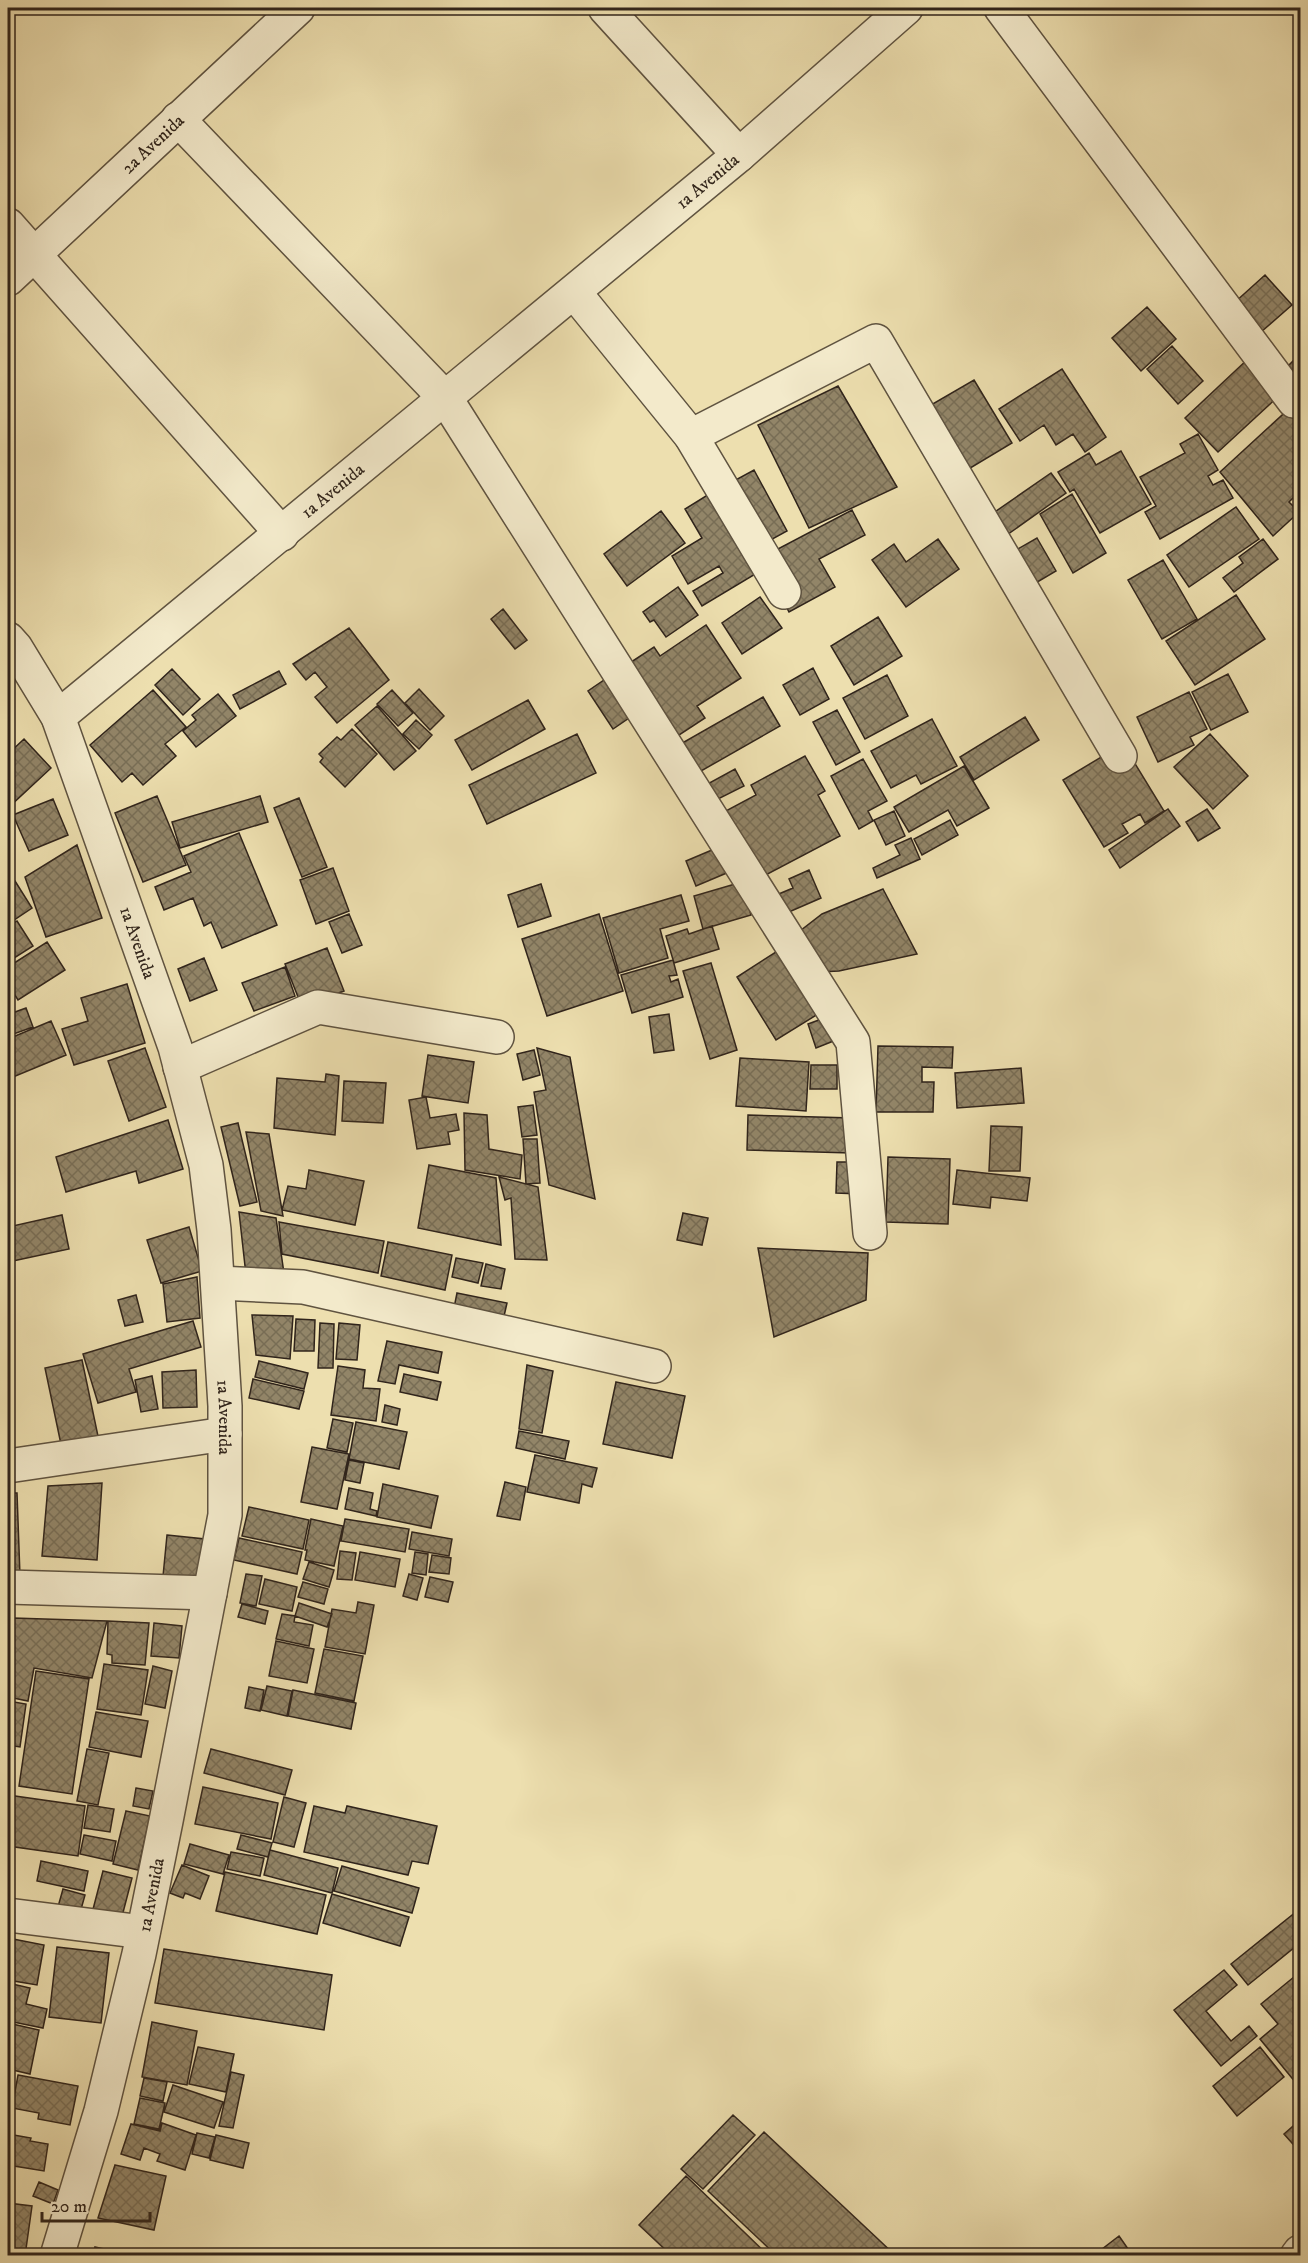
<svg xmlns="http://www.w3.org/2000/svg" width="1308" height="2263" font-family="'IM FELL DW Pica',serif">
<defs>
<pattern id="building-cross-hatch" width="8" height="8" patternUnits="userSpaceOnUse" patternTransform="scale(1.5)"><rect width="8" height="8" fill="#928568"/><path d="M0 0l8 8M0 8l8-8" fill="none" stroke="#786d55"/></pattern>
</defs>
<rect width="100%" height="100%" fill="#eddfaf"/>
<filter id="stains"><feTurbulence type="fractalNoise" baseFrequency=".00333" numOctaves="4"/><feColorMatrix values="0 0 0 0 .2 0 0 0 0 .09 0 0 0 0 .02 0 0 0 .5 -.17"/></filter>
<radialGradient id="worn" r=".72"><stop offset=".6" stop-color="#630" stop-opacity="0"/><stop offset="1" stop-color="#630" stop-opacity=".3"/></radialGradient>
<!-- building -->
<path fill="url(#building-cross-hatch)" stroke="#30241b" stroke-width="1.5" d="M1265 275 1292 305 1261 332 1234 303Z
M1147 307 1176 339 1141 371 1112 338Z
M1172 346 1203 381 1178 404 1147 369Z
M1300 354V380L1287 367Z
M1250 357 1283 392 1218 452 1185 418Z
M1062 369 1106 437 1085 452 1073 434 1056 445 1044 425 1020 441 999 409Z
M974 380 1012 443 962 473 924 409Z
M838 386 897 487 809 528 758 425Z
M1293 405 1300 413V491L1289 502 1299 512 1273 536 1220 472Z
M1198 434 1218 470 1208 476 1213 485 1223 480 1233 498 1160 539 1145 512 1156 506 1140 477 1185 453 1180 444Z
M1121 451 1151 504 1100 533 1074 489 1070 492 1058 472 1089 453 1096 465Z
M754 470 787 531 752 550 719 489Z
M1051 473 1066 493 1004 537 989 516Z
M714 491 762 570 702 606 693 591 723 573 719 566 688 584 672 556 702 538 685 509Z
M1072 494 1106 553 1073 573 1040 514Z
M1236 507 1259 539 1189 587 1167 555Z
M852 510 865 535 819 559 835 587 789 612 761 558Z
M661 511 685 543 627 586 604 554Z
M1037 538 1056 571 1029 587 1009 554Z
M938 539 959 569 906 607 872 560 894 544 906 562Z
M1263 539 1278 559 1234 592 1223 578 1243 563 1239 557Z
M1163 560 1197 619 1162 639 1128 580Z
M678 587 698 615 666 637 654 620 650 622 643 612Z
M1236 595 1265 639 1195 685 1166 641Z
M760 597 782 628 742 654 722 623Z
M503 609 527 640 515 649 491 619Z
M878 617 902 656 854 685 831 646Z
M706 625 741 678 697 706 705 718 673 739 625 666 654 647 660 656Z
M349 628 389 680 337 723 315 697 327 687 315 672 306 680 293 664Z
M813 668 829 699 800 715 783 685Z
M172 669 200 699 183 715 155 685Z
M279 671 286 684 240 709 233 695Z
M1228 674 1248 712 1211 730 1192 692Z
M887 675 908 716 865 739 843 698Z
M604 680 629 718 613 729 588 691Z
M419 689 444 716 430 730 405 703Z
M153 690 186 727 165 744 176 756 143 785 132 773 122 782 90 745Z
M392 690 413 713 398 726 377 704Z
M1189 692 1207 729 1190 737 1194 745 1158 762 1137 717Z
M218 694 236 716 196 747 183 731 196 720 192 715Z
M763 697 780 726 694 775 677 746Z
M528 700 545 729 472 770 455 740Z
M377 706 416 751 394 770 355 725Z
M837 710 860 752 836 765 813 722Z
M1025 717 1039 740 974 780 960 757Z
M932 719 957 766 921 784 916 775 891 788 871 751Z
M416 720 432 735 419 749 403 734Z
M352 729 377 754 345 787 320 762 323 758 319 754 337 737 341 740Z
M577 734 596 773 487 824 469 785Z
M1210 734 1248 776 1213 809 1174 767Z
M24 739 51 768 8 808V754Z
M1123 744 1164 811 1145 823 1140 814 1122 824 1128 833 1104 847 1063 780Z
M805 756 825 791 818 795 840 836 758 879 722 813 756 795 751 785Z
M863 759 887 801 868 811 873 821 859 829 831 776Z
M964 766 989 808 957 826 948 810 909 832 894 807Z
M735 769 744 786 710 803 702 787Z
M157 796 186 865 143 882 115 813Z
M260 796 268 822 180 848 172 822Z
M299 798 327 867 302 877 274 808Z
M53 799 68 835 29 851 13 815Z
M1168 809 1180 826 1120 868 1109 850Z
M1207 809 1220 828 1198 841 1186 822Z
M894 811 905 836 886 845 874 820Z
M950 820 958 835 922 855 914 839Z
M239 833 277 925 222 948 211 922 204 926 193 898 164 910 155 887 191 872 184 856Z
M911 838 920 859 877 878 873 868 900 855 895 845Z
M77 845 102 918 46 937 25 877Z
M719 847 729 872 696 886 686 861Z
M333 868 349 911 316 924 300 880Z
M809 870 821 898 782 915 774 896 793 888 789 879Z
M15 881 32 908 8 924V886Z
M742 882 751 915 703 929 694 896Z
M541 884 551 916 518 927 508 895Z
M883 889 917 954 839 971 819 972 800 931 822 914Z
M681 895 689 921 660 929 668 958 619 973 603 918Z
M349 914 362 945 342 953 329 922Z
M599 914 623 991 547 1016 522 939Z
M17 921 33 946 8 962V927Z
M712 926 719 949 674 963 666 936 687 929 689 934Z
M47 942 65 970 18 1000 8 984V967Z
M327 948 344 991 302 1007 285 964Z
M779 950 818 1014 776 1040 737 977Z
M204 958 217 990 190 1001 178 969Z
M673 960 677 975 669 976 671 982 678 979 683 997 632 1013 621 975Z
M711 963 737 1050 710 1059 683 971Z
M285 967 295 996 254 1011 242 983Z
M127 984 145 1043 74 1065 62 1029 88 1021 81 998Z
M11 1004 15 1012 26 1008 33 1027 8 1036V1005Z
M669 1014 674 1050 654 1053 649 1017Z
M827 1017 836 1040 816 1048 808 1024Z
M51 1021 66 1055 13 1077 8 1064V1039Z
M878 1046 953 1047 952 1068 922 1067V1082H934L933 1112H876Z
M145 1048 166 1107 129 1121 108 1061Z
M537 1048 570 1057 595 1199 549 1185 534 1092 546 1090Z
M534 1050 540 1075 523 1080 517 1054Z
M428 1055 474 1062 468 1103 422 1096Z
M740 1058 809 1062 806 1111 736 1106Z
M811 1065H837V1089H810Z
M1021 1068 1024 1103 957 1108 955 1073Z
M326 1074 339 1076 335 1135 274 1128 277 1078 325 1082Z
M344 1081 386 1083 383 1123 342 1121Z
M426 1097 430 1118 456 1114 459 1130 448 1132 450 1144 417 1149 409 1100Z
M533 1105 537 1135 522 1137 518 1107Z
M464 1113 487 1115 489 1149 522 1155 520 1179 465 1170Z
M748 1115 853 1118 851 1153 747 1150Z
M168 1120 183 1169 139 1183 136 1171 66 1192 56 1157Z
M238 1123 257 1202 240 1206 221 1127Z
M991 1126 1022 1127 1020 1171H989Z
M246 1132 269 1134 283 1216 261 1211Z
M523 1139H537L540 1183 526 1184Z
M888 1157 950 1159 948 1224 886 1222Z
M837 1162H861L860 1194 836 1193Z
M429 1165 496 1178 501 1245 418 1228Z
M309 1170 364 1181 355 1225 282 1210 288 1186 306 1189Z
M957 1170 1030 1178 1027 1201 991 1197 990 1208 953 1204Z
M499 1177 538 1187 547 1260 515 1259 511 1198 505 1200Z
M239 1212 276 1218 287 1294 248 1293Z
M683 1213 708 1218 702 1245 677 1240Z
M62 1215 69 1249 8 1262V1227Z
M279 1222 384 1241 378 1273 282 1254Z
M189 1227 202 1271 161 1283 147 1240Z
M388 1242 452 1255 445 1290 381 1276Z
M758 1248 868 1253 866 1300 774 1337Z
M456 1258 483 1263 478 1283 452 1277Z
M486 1264 505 1269 501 1289 481 1286Z
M197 1277 200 1318 167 1322 163 1284Z
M457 1293 507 1303 499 1338 450 1328Z
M136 1295 143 1322 125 1326 118 1300Z
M252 1315 293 1316 290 1359 256 1355Z
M296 1319 315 1320 314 1351H294Z
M193 1321 201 1347 129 1369 136 1392 98 1403 83 1354Z
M320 1323 334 1324 333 1368H318Z
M339 1323 360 1325 357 1360 336 1359Z
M387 1341 442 1352 438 1373 399 1365 395 1384 378 1381Z
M82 1360 99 1441 62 1449 45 1368Z
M259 1361 308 1373 304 1389 255 1377Z
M527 1365 553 1371 542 1433 519 1429Z
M338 1366 365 1370 363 1388 380 1389 376 1421 331 1415Z
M196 1370 197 1407 163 1408 162 1372Z
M404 1374 441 1382 437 1400 400 1392Z
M152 1376 158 1409 141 1412 135 1380Z
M253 1379 304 1391 299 1409 249 1398Z
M616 1382 685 1396 672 1458 603 1444Z
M385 1405 400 1409 397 1425 382 1422Z
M333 1419 353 1423 347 1452 327 1448Z
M356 1422 407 1432 399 1469 349 1459Z
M519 1431 569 1441 565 1459 516 1448Z
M312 1447 349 1454 337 1509 301 1502Z
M535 1455 597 1468 592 1487 582 1484 579 1503 527 1492Z
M349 1460 364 1463 360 1483 345 1480Z
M505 1482 526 1487 520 1520 497 1516Z
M102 1483 97 1560 42 1556 48 1486Z
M383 1484 438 1496 431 1528 377 1517Z
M349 1488 373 1493 370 1509 377 1511 376 1516 345 1509Z
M8 1493H17L20 1576 8 1577Z
M249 1507 309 1520 303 1549 242 1536Z
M311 1519 343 1526 334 1566 305 1560 307 1550H305Z
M345 1519 409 1529 405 1552 341 1541Z
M412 1532 452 1539 449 1556 409 1549Z
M167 1535 205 1539 199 1600 161 1597Z
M239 1538 302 1552 297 1574 234 1560Z
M340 1551 356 1553 352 1580 337 1579Z
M360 1552 400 1559 395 1587 355 1580Z
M415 1552 428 1554 426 1575 412 1573Z
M432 1555 451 1558 449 1574 429 1572Z
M309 1562 334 1570 329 1587 303 1579Z
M246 1574 262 1576 256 1606 240 1603Z
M409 1574 423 1578 417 1600 403 1596Z
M430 1577 453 1582 448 1602 425 1597Z
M265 1579 297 1587 292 1611 259 1604Z
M303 1582 328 1589 324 1604 298 1597Z
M358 1602 374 1605 365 1654 325 1647 332 1609 356 1613Z
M299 1603 332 1614 327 1627 295 1616Z
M242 1604 268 1611 265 1624 238 1617Z
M282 1614 295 1616 294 1622 313 1625 309 1646 276 1639Z
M13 1618 107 1621 92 1678 34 1668 28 1701 8 1697V1650Z
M108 1621 149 1623 145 1665 112 1663V1655L107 1654Z
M154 1623 182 1626 179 1658 151 1656Z
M276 1641 314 1649 307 1683 269 1676Z
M324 1649 363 1656 354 1701 315 1693Z
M104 1664 148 1670 141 1715 97 1709Z
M153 1666 172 1671 165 1708 145 1704Z
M36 1671 89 1679 72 1794 19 1786Z
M267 1686 292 1691 287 1716 261 1710Z
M249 1687 264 1690 260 1711 245 1708Z
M293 1690 356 1703 351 1729 288 1716Z
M8 1701 26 1704 20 1747 8 1745Z
M96 1712 148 1721 141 1757 89 1747Z
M87 1749 109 1753 98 1805 77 1801Z
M211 1749 292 1770 285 1795 204 1773Z
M203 1787 278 1803 271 1839 195 1824Z
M136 1788 153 1791 149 1809 133 1806Z
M8 1795 85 1806 78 1856 8 1846Z
M284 1797 306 1803 294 1847 273 1842Z
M88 1805 114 1809 110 1832 84 1828Z
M314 1806 345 1813 347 1806 437 1826 428 1864 412 1861 408 1875 304 1852Z
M126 1811 150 1816 138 1870 113 1864Z
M84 1835 116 1841 112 1861 80 1854Z
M241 1835 272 1843 268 1857 237 1849Z
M190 1844 229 1855 223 1874 184 1864Z
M270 1850 338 1868 332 1893 264 1875Z
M231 1852 264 1858 260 1876 227 1869Z
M41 1861 88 1871 84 1891 37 1881Z
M182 1865 209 1876 200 1899 185 1893 183 1898 170 1893Z
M342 1866 419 1888 412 1913 334 1891Z
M103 1871 132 1878 120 1924 91 1917Z
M225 1872 326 1895 317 1934 216 1911Z
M63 1889 85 1895 78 1920 56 1914Z
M332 1894 409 1917 400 1946 323 1923Z
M1297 1911 1300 1916V1943L1248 1985 1231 1964Z
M8 1938 44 1945 37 1985 8 1980Z
M57 1947 109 1953 101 2023 49 2017Z
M164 1949 332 1975 324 2030 155 2003Z
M1224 1970 1237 1985 1206 2011 1231 2041 1249 2026 1257 2036 1221 2066 1174 2010Z
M1300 1972V2088L1260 2039 1278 2024 1261 2004Z
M8 1983 30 1988 26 2004 47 2009 43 2028 8 2021Z
M152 2022 197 2031 187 2085 142 2077Z
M8 2023 39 2030 30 2074 8 2069Z
M198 2047 234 2054 226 2092 189 2084Z
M1260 2047 1284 2077 1237 2116 1213 2086Z
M231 2072 244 2075 233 2128 219 2126Z
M18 2075 78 2086 70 2125 38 2119 39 2113 12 2108Z
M144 2078 167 2082 163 2101 140 2096Z
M173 2085 223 2102 214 2128 164 2112Z
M140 2098 165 2103 159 2129 134 2124Z
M733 2115 755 2135 703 2189 681 2169Z
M1300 2120V2152L1284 2134Z
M162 2123 196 2135 185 2170 157 2161 160 2154 144 2148 140 2160 121 2154 131 2124 160 2131Z
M764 2132 896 2256H777L708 2191Z
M197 2133 215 2137 209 2158 192 2154Z
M8 2134 31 2138 30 2141 48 2144 44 2171 8 2165Z
M216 2135 249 2143 243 2168 210 2160Z
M115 2165 166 2176 154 2230 98 2218Z
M686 2176 769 2256H672L639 2225Z
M39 2182 58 2190 53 2204 33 2196Z
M8 2203 32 2206 25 2256H8Z
M1119 2236 1133 2256H1093Z
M95 2247 136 2256H93Z"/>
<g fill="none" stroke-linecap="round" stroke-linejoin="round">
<!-- minor casing -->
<g stroke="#5f5340" stroke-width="36">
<g id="minor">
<path d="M605 8 739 155"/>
<path d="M1001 8 1294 401"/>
<path d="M178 119 446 399 853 1042 870 1233"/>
<path d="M8 225 282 534"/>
<path id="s1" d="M8 279 298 8"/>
<path d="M574 292 691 436 784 592"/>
<path d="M691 436 876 341 1120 756"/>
<path id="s2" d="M8 639 16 648 58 717 175 1047 206 1165 214 1230 225 1406V1515L166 1821 139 1954 101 2111 57 2256"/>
<path id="s3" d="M58 717 739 155 906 8"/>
<path d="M180 1067 318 1007 497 1037"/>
<path d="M218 1283 303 1287 654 1366"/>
<path d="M8 1466 225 1434"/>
<path d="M8 1587 210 1593"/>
<path d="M8 1915 143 1932"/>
<path d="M1297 2256 1300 2252"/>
</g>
</g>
<!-- minor -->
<use href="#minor" stroke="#f3eacb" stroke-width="33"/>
</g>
<g text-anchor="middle" stroke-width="4.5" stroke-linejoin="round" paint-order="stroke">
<!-- street labels -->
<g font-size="18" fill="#30241b" stroke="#f3eacb">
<text dy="6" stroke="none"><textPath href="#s1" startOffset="198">2a Avenida</textPath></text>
<text dy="6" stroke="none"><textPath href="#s3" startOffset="842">1a Avenida</textPath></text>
<text dy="6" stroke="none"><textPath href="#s3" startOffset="356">1a Avenida</textPath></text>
<text dy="6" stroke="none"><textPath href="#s2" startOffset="332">1a Avenida</textPath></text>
<text dy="6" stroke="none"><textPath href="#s2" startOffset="818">1a Avenida</textPath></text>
<text transform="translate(151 1895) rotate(-79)" y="6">1a Avenida</text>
</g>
</g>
<!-- margin -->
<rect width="1308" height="2263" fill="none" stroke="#eddfaf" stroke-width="30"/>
<rect x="9" y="9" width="1290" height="2245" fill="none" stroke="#30241b" stroke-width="3"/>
<rect x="15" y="15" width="1278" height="2233" fill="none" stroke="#30241b" stroke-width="1.5"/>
<!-- scale -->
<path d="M42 2212v9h108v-9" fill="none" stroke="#30241b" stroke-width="3"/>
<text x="51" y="2212" font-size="18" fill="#30241b" stroke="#f3eacb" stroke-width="4.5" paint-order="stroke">20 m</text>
<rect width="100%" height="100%" filter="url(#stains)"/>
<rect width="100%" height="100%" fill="url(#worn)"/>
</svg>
